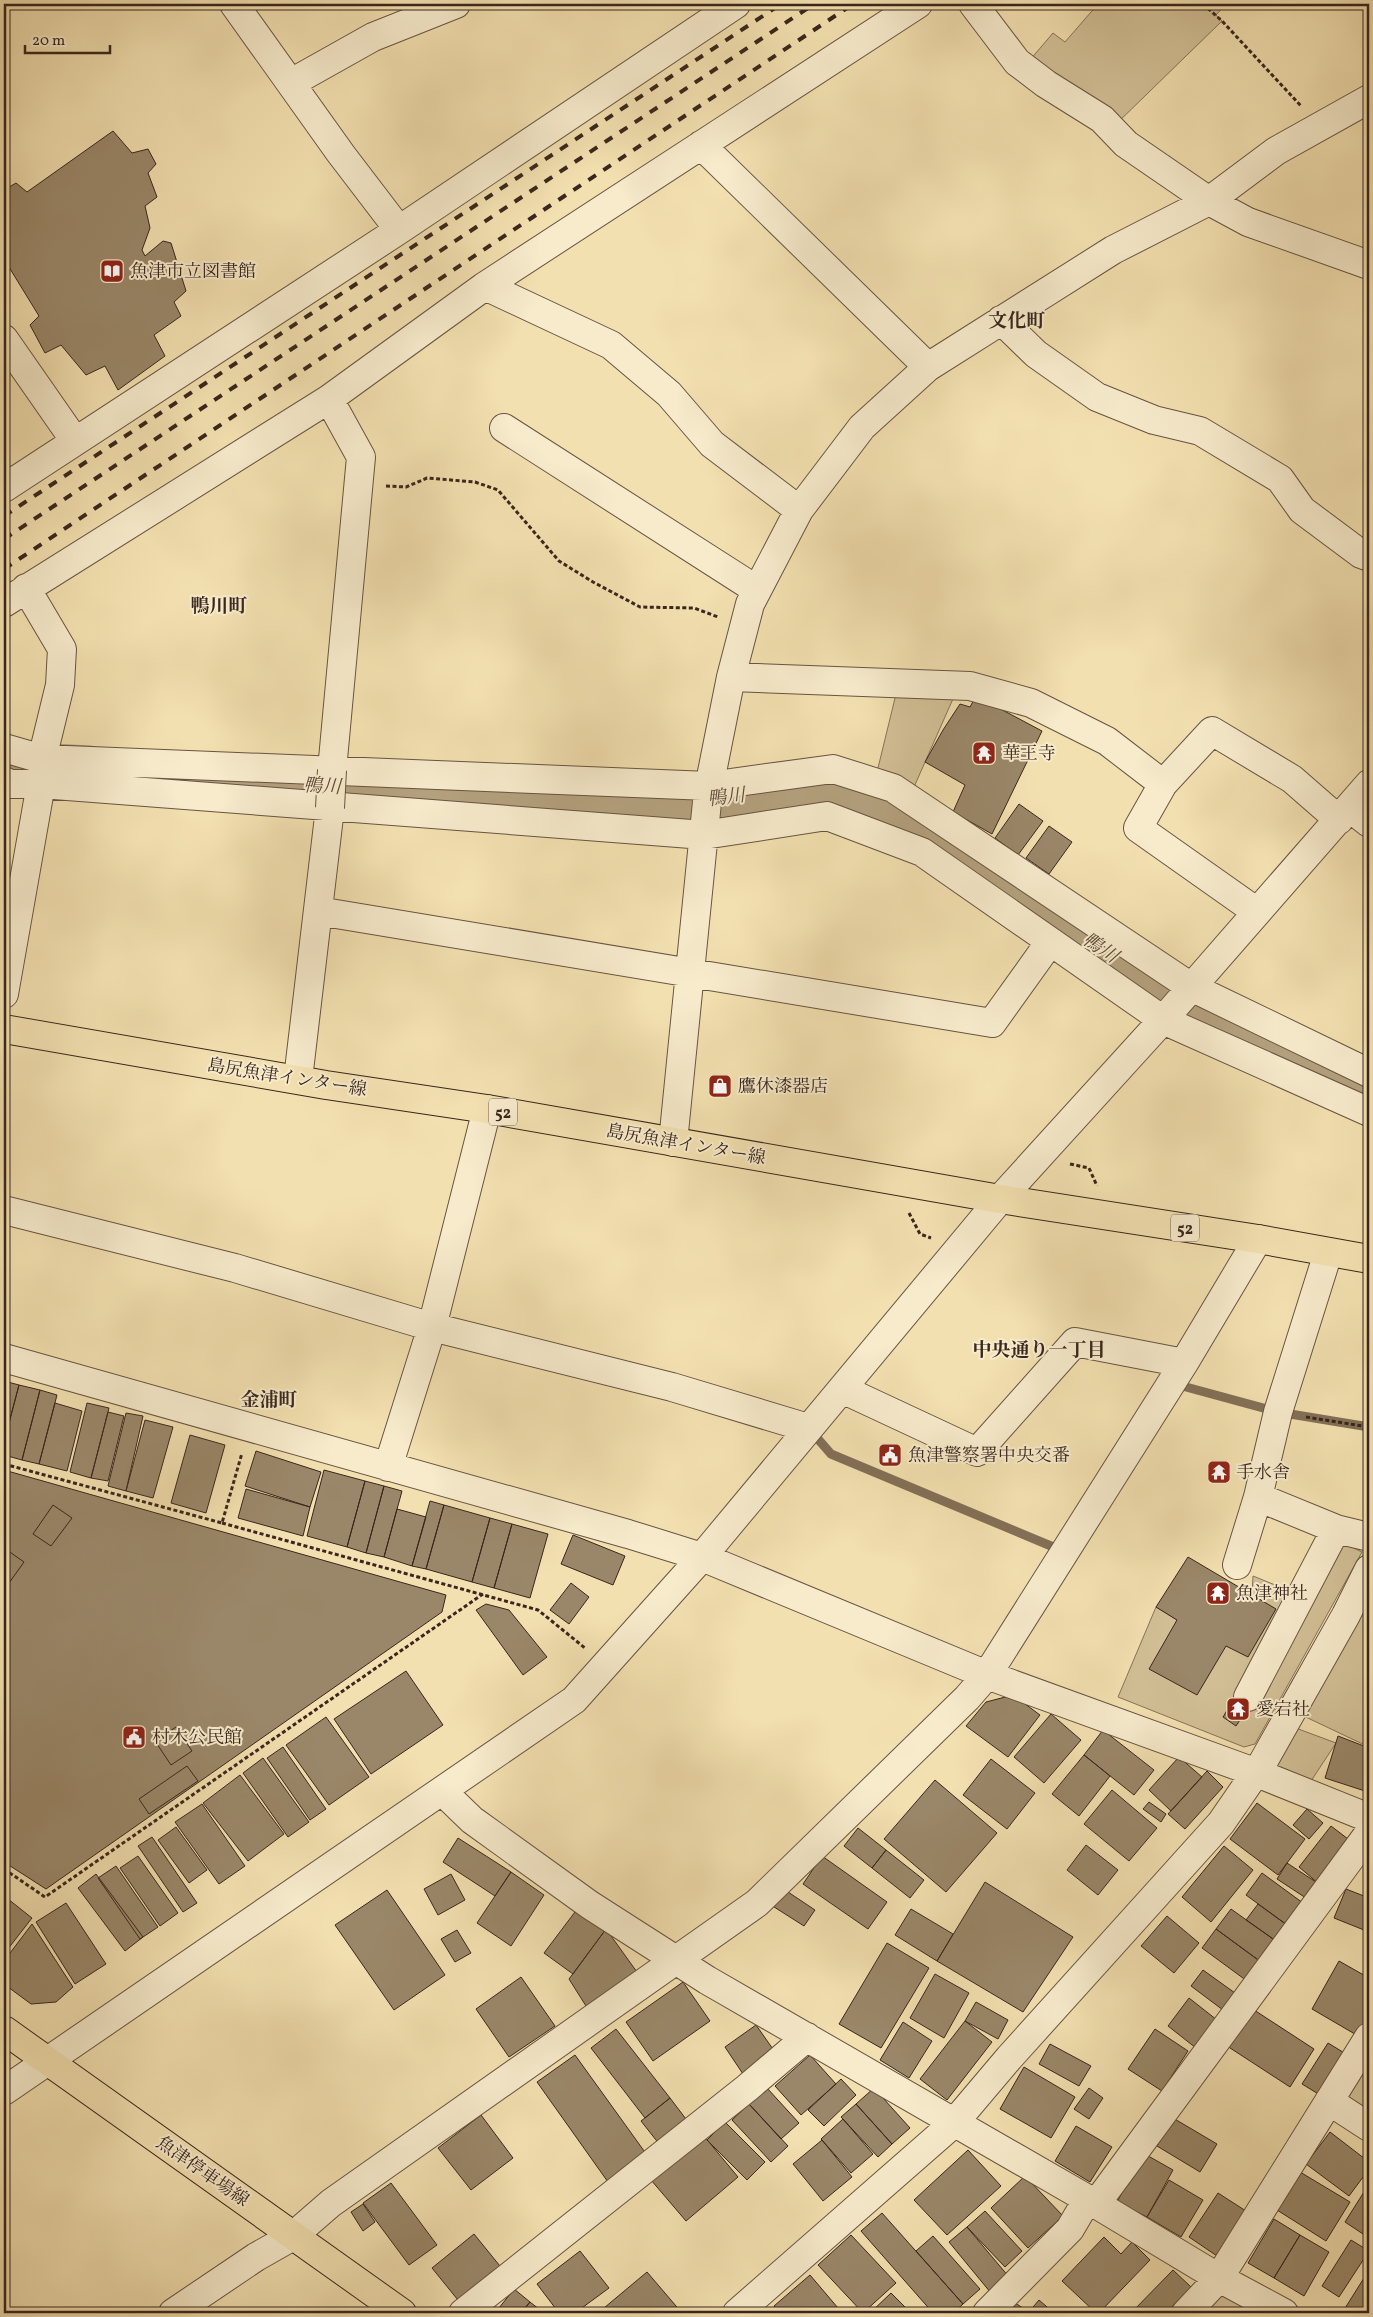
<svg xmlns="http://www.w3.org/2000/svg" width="1373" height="2317" font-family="Vollkorn,'Noto Serif JP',serif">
<rect width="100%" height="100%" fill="#f3e0b0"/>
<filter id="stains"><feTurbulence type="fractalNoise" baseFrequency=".004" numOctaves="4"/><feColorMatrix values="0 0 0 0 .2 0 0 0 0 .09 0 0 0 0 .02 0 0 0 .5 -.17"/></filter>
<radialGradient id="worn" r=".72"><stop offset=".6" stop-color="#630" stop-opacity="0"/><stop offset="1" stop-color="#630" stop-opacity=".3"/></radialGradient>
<!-- green -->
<path fill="#d3c097" stroke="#86735a" d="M1098 4H1226L1216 15 1222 21 1111 129 1024 67 1053 33 1065 42Z
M897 690 956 692 914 787 877 772Z
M1324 1534 1362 1552 1255 1744 1244 1747 1118 1697 1156 1607 1177 1620 1252 1595 1253 1576 1295 1593Z
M1369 1599V1747L1293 1711Z
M1285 1724 1336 1743 1311 1781 1263 1762Z
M1369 2055V2116L1342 2098Z
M1219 2278 1284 2313H1186Z"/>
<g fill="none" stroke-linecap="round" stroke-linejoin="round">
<!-- stream -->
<path stroke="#837057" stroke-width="9" d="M1175 1384 1278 1412 1369 1427
M811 1431 831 1454 1063 1551"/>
<!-- river -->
<path stroke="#b4a17e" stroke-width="51" d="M4 762 14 767 89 771
M186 777 671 802 817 785 867 799 933 835 1225 1029 1369 1088"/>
</g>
<!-- building -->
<path fill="#9a8769" stroke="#39261d" d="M113 131 132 153 148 149 156 164 148 173 157 197 145 206 150 228 142 250 145 256 163 241 171 243 186 291 174 302 181 316 154 335 165 356 118 390 105 366 86 375 61 345 45 353 30 325 39 316 4 259V190L16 183 27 192Z
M976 696 1042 731 992 834 953 812 965 785 925 762 943 730 960 704 970 707Z
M1019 804 1043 821 1018 855 995 838Z
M1049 826 1072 842 1049 874 1026 858Z
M4 1381 19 1385 4 1442Z
M19 1385 40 1390 22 1460 4 1455V1442Z
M40 1390 57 1395 39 1464 22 1460Z
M55 1403 82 1411 67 1471 39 1464Z
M87 1403 109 1408 91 1478 70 1472Z
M108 1412 124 1416 108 1481 91 1478Z
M126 1413 143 1416 126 1491 108 1486Z
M145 1420 173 1427 153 1498 126 1491Z
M190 1435 225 1445 206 1513 171 1503Z
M256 1451 321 1472 310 1507 245 1486Z
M4 1470 446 1595 442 1612 46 1889 4 1862Z
M324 1470 365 1481 347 1547 307 1536Z
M365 1481 384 1486 366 1553 347 1547Z
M384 1486 402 1491 384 1557 366 1553Z
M246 1489 310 1507 303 1536 238 1518Z
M430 1501 444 1505 426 1569 412 1566Z
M53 1505 72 1518 51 1546 33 1534Z
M444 1505 490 1518 472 1582 426 1569Z
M397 1509 426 1517 412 1566 384 1557Z
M490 1518 512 1524 494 1588 472 1582Z
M512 1524 548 1534 530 1598 494 1588Z
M573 1535 625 1556 613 1585 561 1564Z
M4 1548 24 1562 4 1590Z
M1188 1557 1276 1609 1248 1657 1226 1646 1197 1695 1149 1669 1177 1620 1156 1607Z
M571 1583 589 1597 569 1624 550 1610Z
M486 1604 509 1610 547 1657 523 1675 476 1610Z
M406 1671 443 1725 371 1774 334 1719Z
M1013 1695 1040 1715 1008 1757 966 1726 986 1702Z
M1234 1699 1247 1709 1236 1726 1223 1717Z
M1051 1714 1081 1740 1044 1783 1014 1757Z
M326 1717 369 1777 329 1805 286 1745Z
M176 1727 192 1751 171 1765 155 1741Z
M1103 1730 1154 1770 1134 1795 1084 1755Z
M1338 1736 1369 1748 1368 1792 1325 1778Z
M283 1747 326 1809 310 1820 267 1758Z
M1084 1755 1110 1776 1079 1816 1052 1794Z
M1179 1757 1202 1777 1171 1811 1149 1790Z
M263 1758 309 1822 288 1837 243 1773Z
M991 1759 1035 1793 1007 1829 963 1795Z
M187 1766 198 1781 149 1814 139 1799Z
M1207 1771 1223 1787 1185 1829 1168 1814Z
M240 1775 284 1834 248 1861 203 1803Z
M935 1780 997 1833 946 1892 884 1839Z
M1112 1790 1157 1828 1129 1861 1084 1824Z
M1149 1802 1166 1814 1161 1822 1143 1809Z
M1257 1803 1305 1839 1278 1875 1230 1839Z
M202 1804 245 1866 219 1884 175 1822Z
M1307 1809 1323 1823 1309 1839 1293 1825Z
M1331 1826 1352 1842 1319 1884 1299 1867Z
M176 1827 207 1870 189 1883 158 1840Z
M858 1828 886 1850 872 1868 844 1846Z
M152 1837 197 1903 183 1912 138 1846Z
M458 1838 511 1872 495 1896 443 1862Z
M1086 1845 1118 1870 1098 1895 1067 1870Z
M1224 1846 1253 1870 1211 1922 1182 1897Z
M886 1850 924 1880 910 1898 872 1868Z
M138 1856 178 1913 160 1926 120 1868Z
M822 1856 887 1902 868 1929 803 1884Z
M1287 1863 1319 1884 1309 1900 1277 1879Z
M116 1866 158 1927 140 1939 98 1878Z
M511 1872 544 1895 511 1946 477 1923Z
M1262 1873 1303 1903 1287 1925 1246 1895Z
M96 1874 143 1937 125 1951 78 1888Z
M451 1874 465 1900 438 1915 424 1889Z
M985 1882 1073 1937 1023 2012 937 1961Z
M782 1888 815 1910 804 1926 771 1905Z
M1346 1889 1369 1898V1932L1334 1918Z
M387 1890 445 1975 394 2010 335 1925Z
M8 1899 32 1918 4 1954V1905Z
M66 1903 106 1964 75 1984 36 1922Z
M1258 1904 1287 1925 1276 1941 1246 1920Z
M578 1908 606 1929 573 1974 544 1953Z
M911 1909 953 1934 937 1961 895 1935Z
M1231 1909 1276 1941 1261 1962 1216 1929Z
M1167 1916 1199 1943 1174 1973 1141 1946Z
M32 1924 73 1987 56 2002 31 2004 4 1984V1961Z
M606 1929 637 1972 586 2006 569 1979Z
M1216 1929 1261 1962 1247 1981 1202 1948Z
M457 1930 471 1953 455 1962 441 1939Z
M887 1943 929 1968 881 2048 839 2024Z
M1339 1961 1369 1978V2020L1360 2037 1312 2009Z
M1203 1970 1235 1993 1223 2010 1191 1986Z
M935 1974 969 1993 944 2038 910 2018Z
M521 1977 555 2026 509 2057 476 2009Z
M683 1982 710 2021 653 2061 626 2022Z
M1189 1998 1217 2020 1196 2048 1168 2026Z
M976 2002 1008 2020 998 2039 965 2021Z
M1251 2008 1314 2049 1290 2087 1227 2046Z
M965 2021 992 2042 947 2100 920 2079Z
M903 2022 932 2041 909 2078 880 2060Z
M756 2025 775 2052 743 2074 725 2047Z
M616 2029 670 2098 645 2118 591 2048Z
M1155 2029 1188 2051 1162 2091 1128 2069Z
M1328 2043 1346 2054 1320 2095 1302 2084Z
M1050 2044 1091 2066 1079 2086 1039 2064Z
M575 2055 647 2155 608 2182 537 2082Z
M810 2055 836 2084 801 2115 775 2086Z
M1024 2067 1075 2097 1051 2138 1000 2109Z
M841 2079 856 2095 824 2126 808 2110Z
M767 2088 799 2123 781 2139 749 2104Z
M874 2088 910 2128 892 2144 856 2104Z
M1089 2088 1103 2098 1089 2119 1074 2109Z
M670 2098 689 2123 660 2145 641 2121Z
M749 2104 788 2146 771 2162 732 2120Z
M856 2104 892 2144 878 2157 841 2117Z
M481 2115 513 2158 471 2190 438 2148Z
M1173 2118 1217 2144 1200 2172 1157 2146Z
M843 2119 873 2154 851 2173 821 2139Z
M725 2122 765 2162 747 2180 707 2140Z
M1076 2126 1112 2147 1090 2182 1055 2161Z
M1330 2132 1369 2162V2169L1349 2196 1306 2164Z
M704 2136 738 2177 686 2221 651 2180Z
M822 2140 852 2177 823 2201 793 2164Z
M968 2150 1001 2186 947 2235 914 2200Z
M1143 2153 1173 2170 1147 2217 1117 2202Z
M1300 2172 1350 2202 1326 2241 1277 2210Z
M1025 2176 1063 2216 1028 2248 991 2208Z
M1169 2180 1203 2200 1181 2237 1147 2217Z
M391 2183 437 2245 409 2265 363 2203Z
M1369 2184V2238L1345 2222Z
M1218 2193 1246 2211 1217 2256 1189 2237Z
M363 2204 375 2222 363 2231 351 2212Z
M985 2211 1022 2251 1005 2267 967 2227Z
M882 2213 963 2304 953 2313H933L861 2231Z
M1274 2219 1300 2235 1274 2278 1248 2263Z
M967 2227 1009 2277 991 2293 949 2242Z
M474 2234 504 2271 462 2305 432 2268Z
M851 2235 896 2283 863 2313 818 2265Z
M1300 2235 1329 2252 1304 2296 1274 2278Z
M933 2236 980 2289 963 2304 916 2251Z
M1104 2237 1121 2254 1132 2242 1150 2260 1099 2313H1096L1062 2281Z
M1351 2240 1369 2251 1339 2297 1322 2286Z
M580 2251 609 2288 575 2313H559L537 2284Z
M1173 2270 1191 2287 1166 2313H1131Z
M1369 2270V2313H1342Z
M647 2272 682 2313H598Z
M810 2275 838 2308 832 2313H780L774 2306Z
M514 2289 530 2302 521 2313H495Z
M891 2293 911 2313H870Z
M1039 2300 1054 2313H1028Z
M1012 2301 1029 2312 1002 2313Z
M530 2302 544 2313H521Z"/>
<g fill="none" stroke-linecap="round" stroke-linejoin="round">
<!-- minor casing -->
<g stroke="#685442" stroke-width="30">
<path id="minor" d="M234 4 341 154 399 230
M973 4 1017 62 1046 84 1102 119 1126 144 1209 201 1248 222 1369 265
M291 83 373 37 456 4
M701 145 928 367
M485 286 611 345 669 394 712 444 799 510
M1001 320 1036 354 1097 397 1154 420 1200 431 1280 479 1302 510 1361 554 1369 557
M4 339 75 441
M329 399 361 457 332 770
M504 428 757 590
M4 488 399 230 736 4
M4 603 329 399 485 286 918 4
M731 677 970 686 1031 703 1107 741 1163 784 1212 731 1292 779 1339 820
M4 748 42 759 709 786 833 769 893 788 1191 987 1369 1073
M4 781 10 784H41L704 835 827 816 922 852 1163 1020 1369 1112
M1163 784 1138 828 1257 912
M1350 808 1369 823
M318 911 992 1023 1050 942
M4 994 41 784 42 759 60 685 62 649 26 588
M298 1079 330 808
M673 1142 708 792 731 677 750 604 799 510 862 427 928 367 1113 250 1209 201 1276 151 1369 99
M4 1210 235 1268 432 1327 672 1387 808 1428
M4 1358 628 1534 702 1557 987 1675 1257 1773 1369 1818
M842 1389 977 1452 1075 1342 1184 1363
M388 1467 432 1327 487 1109
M1258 1497 1336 1529 1369 1537
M1237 1565 1258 1497 1278 1412 1328 1253
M1248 1697 1336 1529
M442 1791 472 1820 590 1905 707 1980 1096 2204 1219 2278 1284 2313
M4 2091 574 1700 702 1557 1000 1199 1170 1012 1369 784
M1329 2101 1369 2127
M1096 2204 1369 1833
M173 2313 256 2257 293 2236 331 2203 757 1903 967 1698 987 1675 1184 1363 1258 1239
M463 2313 747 2088 807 2037
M737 2313 954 2123 1009 2058 1221 1823 1263 1762 1346 1615 1369 1569
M987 2313 1070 2229 1087 2200
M1186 2313 1219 2278 1369 2037"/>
</g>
<!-- major casing -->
<g stroke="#39261d" stroke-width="30">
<path id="major" d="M4 1029 326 1085 487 1109 1000 1199 1258 1239 1369 1259
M4 2030 402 2313"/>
</g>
<!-- path -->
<path stroke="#39261d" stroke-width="3" stroke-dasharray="4 2.5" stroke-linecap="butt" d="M1203 4 1222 21 1301 106
M386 486 406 487 427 478 475 482 498 490 559 561 593 582 640 607 694 608 718 617
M1070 1164 1089 1168 1097 1186
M909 1213 920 1234 931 1238
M1306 1417 1369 1427
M4 1464 222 1523 242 1453
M222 1523 538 1610 585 1648
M4 1869 45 1897 483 1594"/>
<!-- minor -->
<use href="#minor" stroke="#f7ebcc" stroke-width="28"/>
<!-- major -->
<use href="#major" stroke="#f3e0b0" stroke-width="28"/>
<!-- rail -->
<path stroke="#39261d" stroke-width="4" stroke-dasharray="9 9" stroke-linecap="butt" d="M4 516 781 4
M4 539 814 4
M4 569 853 4"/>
<!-- minor-bridge casing -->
<g stroke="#685442" stroke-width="30" stroke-linecap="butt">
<path id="minor-bridge" d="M330 808 332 770"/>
</g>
<!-- minor-bridge -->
<use href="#minor-bridge" stroke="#f7ebcc" stroke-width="28"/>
</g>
<!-- icons -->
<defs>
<g id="library-square" transform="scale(1.25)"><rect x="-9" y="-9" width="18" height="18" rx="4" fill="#8f2418" stroke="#f7ebcc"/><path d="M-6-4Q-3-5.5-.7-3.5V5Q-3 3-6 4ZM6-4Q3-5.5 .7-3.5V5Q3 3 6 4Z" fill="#fff"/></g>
<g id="temple-square" transform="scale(1.25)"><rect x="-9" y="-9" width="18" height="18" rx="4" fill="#8f2418" stroke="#f7ebcc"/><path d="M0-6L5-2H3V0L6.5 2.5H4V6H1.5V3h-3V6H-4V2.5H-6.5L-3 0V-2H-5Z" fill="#fff"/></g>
<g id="shop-square" transform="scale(1.25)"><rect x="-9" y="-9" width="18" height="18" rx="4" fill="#8f2418" stroke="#f7ebcc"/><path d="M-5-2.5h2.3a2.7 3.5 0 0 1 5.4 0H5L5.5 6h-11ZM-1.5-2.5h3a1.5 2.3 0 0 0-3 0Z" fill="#fff"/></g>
<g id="civic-square" transform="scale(1.25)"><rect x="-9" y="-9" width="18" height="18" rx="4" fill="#8f2418" stroke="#f7ebcc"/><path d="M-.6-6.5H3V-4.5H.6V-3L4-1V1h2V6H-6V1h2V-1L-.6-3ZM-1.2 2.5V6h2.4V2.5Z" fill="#fff"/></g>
</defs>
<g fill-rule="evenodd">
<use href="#library-square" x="112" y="271"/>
<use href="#temple-square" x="984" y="753"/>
<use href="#shop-square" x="720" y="1086"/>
<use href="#civic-square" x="890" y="1455"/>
<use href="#temple-square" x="1219" y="1472"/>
<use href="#temple-square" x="1218" y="1593"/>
<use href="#temple-square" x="1238" y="1709"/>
<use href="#civic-square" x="134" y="1737"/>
</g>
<g text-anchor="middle" stroke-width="4" stroke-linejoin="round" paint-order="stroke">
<!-- shield labels -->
<g fill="#f7ebcc" stroke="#726152" stroke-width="1">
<rect x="489" y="1098.5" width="28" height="27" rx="4"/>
<rect x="1171" y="1214.5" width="28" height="27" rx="4"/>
</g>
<g font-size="16" font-weight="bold" fill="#39261d">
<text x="503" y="1118">52</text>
<text x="1185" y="1234">52</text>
</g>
<!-- poi labels -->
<g font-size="18" fill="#39261d" stroke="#f7ebcc" text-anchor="start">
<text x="130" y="277">魚津市立図書館</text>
<text x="1002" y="759">華王寺</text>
<text x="738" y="1092">鷹休漆器店</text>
<text x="908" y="1461">魚津警察署中央交番</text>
<text x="1236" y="1478">手水舎</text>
<text x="1236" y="1599">魚津神社</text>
<text x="1256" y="1715">愛宕社</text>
<text x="152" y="1743">村木公民館</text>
</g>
<!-- street labels -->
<g font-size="18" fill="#39261d" stroke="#f7ebcc">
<text transform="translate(287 1077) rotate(9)" y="6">島尻魚津インター線</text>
<text transform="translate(686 1144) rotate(10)" y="6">島尻魚津インター線</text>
<text transform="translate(203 2171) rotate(35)" y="6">魚津停車場線</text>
</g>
<!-- neighbourhood labels -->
<g font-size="19" font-weight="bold" fill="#39261d" stroke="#f7ebcc">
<text x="1017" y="327">文化町</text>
<text x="219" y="612">鴨川町</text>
<text x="1039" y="1356">中央通り一丁目</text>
<text x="269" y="1406">金浦町</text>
</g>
<!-- water labels -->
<g font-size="19" font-style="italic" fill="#5e4b3a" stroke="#f7ebcc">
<text transform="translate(322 785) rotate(3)" y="7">鴨川</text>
<text transform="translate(726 796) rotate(-7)" y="7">鴨川</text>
<text transform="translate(1101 947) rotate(34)" y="7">鴨川</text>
</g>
</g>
<!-- margin -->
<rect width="1373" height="2317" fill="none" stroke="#f3e0b0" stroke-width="20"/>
<rect x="5" y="5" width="1363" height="2307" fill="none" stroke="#39261d" stroke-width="2.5"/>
<rect x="10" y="10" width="1353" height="2297" fill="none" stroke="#39261d"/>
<!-- scale -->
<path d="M25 45v8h85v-8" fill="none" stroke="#39261d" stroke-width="2.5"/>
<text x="32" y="45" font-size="15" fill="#39261d" stroke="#f7ebcc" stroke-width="4" paint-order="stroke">20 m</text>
<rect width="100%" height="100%" filter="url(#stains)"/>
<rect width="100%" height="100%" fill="url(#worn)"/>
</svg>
